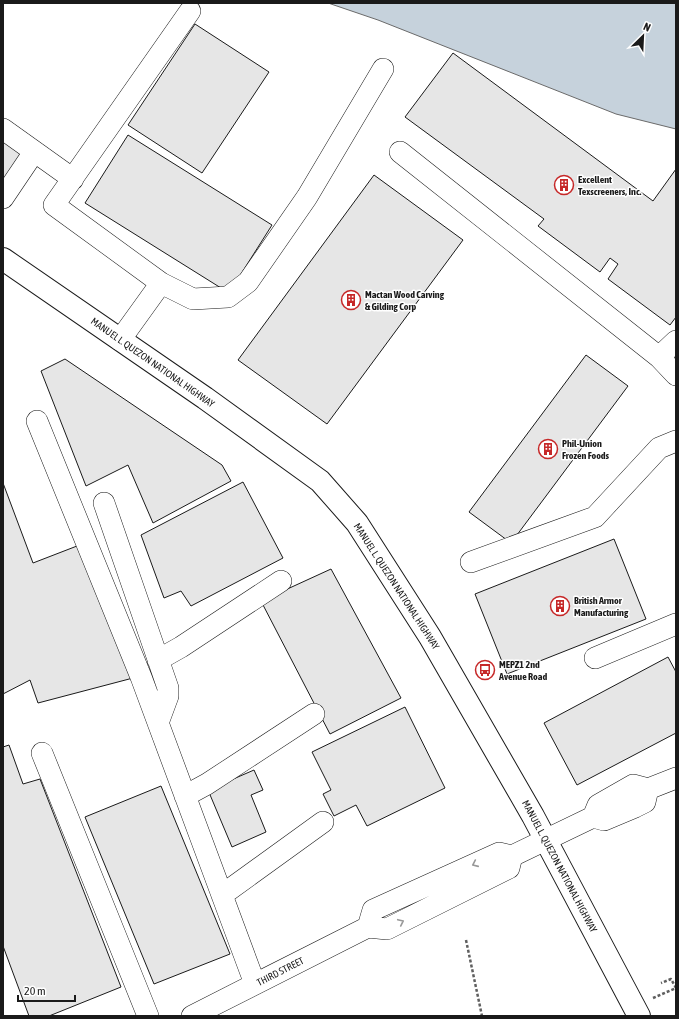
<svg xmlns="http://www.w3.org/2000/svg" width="679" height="1019" font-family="'Asap Condensed',sans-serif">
<rect width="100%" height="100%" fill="#fff"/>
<!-- water -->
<path fill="#c6d2dc" stroke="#6a6a6a" d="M328 3H676V129L616 114 378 20Z"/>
<!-- building -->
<path fill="#e6e6e6" stroke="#1a1a1a" d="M195 24 269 72 202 173 128 125Z
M453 53 653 201 676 169V317L670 325 608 279 618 264 610 258 600 272 538 226 544 219 405 117Z
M128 135 272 225 229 293 85 203Z
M3 137 26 154 3 185Z
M374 175 463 240 327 424 238 360Z
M586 355 628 386 511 543 469 512Z
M65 359 222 465 231 481 153 523 128 465 86 486 41 371Z
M243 482 283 558 191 606 181 591 164 598 141 535Z
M3 483 33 563 77 546 133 678 38 703 30 680 3 694Z
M614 539 646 619 507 674 475 594Z
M331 569 401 698 330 734 262 603 283 591Z
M668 657 676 672V733L577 785 544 723Z
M405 707 445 788 367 826 356 805 334 816 323 794 331 790 312 752Z
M9 745 23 784 40 779 121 987 49 1016H29L3 946V747Z
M254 770 263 790 251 795 266 832 232 847 208 790Z
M161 786 230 954 154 984 85 817Z"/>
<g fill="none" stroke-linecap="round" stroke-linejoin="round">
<!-- minor casing -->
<g stroke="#1a1a1a" stroke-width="22">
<path id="minor" d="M190 11 54 205 161 283 193 299 228 297 248 282 307 197 383 69
M3 129 73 179
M400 152 659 357 676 375
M3 198 34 152
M120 340 161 283
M659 357 676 341
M37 421 141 677 255 984
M104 503 168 688V696L158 723
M471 562 595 517 659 448 676 441
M595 658 676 624
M158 660 181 647 281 581
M42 753 148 1016
M185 796 207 784 314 714
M593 817 598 805 633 785 648 789 676 778
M222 895 323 822
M368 927 373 910 499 853 512 856
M192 1016 368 927 387 929 509 868 512 856 593 817 604 820 635 807 645 802 648 789"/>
</g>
<!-- major casing -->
<g stroke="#1a1a1a" stroke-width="24">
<path id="major" d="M3 259 205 398 320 481 357 523 430 637 533 816 639 1016"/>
</g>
<!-- path -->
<path stroke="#5f5f5f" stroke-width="2.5" stroke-dasharray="3 2" stroke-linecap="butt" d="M466 940 482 1016
M653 998 676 988 671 979 661 983"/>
<!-- minor -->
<use href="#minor" stroke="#fff" stroke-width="21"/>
<!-- major -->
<use href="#major" stroke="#fff" stroke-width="22"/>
</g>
<!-- one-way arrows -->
<defs><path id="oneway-chevron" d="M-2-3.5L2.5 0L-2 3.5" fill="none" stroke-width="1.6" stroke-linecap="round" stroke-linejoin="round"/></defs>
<g stroke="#989898">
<use href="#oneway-chevron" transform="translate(475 864) rotate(156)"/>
<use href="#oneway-chevron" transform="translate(401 922) rotate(-25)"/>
</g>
<!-- icons -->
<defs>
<g id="building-ring" transform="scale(1)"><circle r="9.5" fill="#fff" stroke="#c62828" stroke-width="1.5"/><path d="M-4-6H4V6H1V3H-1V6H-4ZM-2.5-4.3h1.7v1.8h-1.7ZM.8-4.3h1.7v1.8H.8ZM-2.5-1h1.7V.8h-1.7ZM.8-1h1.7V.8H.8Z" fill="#c62828"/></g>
<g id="bus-ring" transform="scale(1)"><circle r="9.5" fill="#fff" stroke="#c62828" stroke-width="1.5"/><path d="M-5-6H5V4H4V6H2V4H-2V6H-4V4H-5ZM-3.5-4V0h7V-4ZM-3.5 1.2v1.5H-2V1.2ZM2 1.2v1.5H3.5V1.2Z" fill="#c62828"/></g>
</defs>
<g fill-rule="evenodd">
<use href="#building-ring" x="564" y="185"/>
<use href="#building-ring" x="351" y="300"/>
<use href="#building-ring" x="548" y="449"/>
<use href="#building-ring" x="560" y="606"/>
<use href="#bus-ring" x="485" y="670"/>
</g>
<g text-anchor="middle" stroke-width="3" stroke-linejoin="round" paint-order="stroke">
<!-- poi labels -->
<g font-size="10" font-weight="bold" fill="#1a1a1a" stroke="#fff" text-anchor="start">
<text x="578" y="183">Excellent<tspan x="578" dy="12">Texscreeners, Inc.</tspan></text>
<text x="365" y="298">Mactan Wood Carving<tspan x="365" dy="12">&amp; Gilding Corp</tspan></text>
<text x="562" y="447">Phil-Union<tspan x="562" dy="12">Frozen Foods</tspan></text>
<text x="574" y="604">British Armor<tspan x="574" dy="12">Manufacturing</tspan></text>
<text x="499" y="668">MEPZ1 2nd<tspan x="499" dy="12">Avenue Road</tspan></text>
</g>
<!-- street labels -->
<g font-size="10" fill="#1a1a1a" stroke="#fff">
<text transform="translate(153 362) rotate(35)" y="4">MANUEL L. QUEZON NATIONAL HIGHWAY</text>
<text transform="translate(397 586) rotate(57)" y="4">MANUEL L. QUEZON NATIONAL HIGHWAY</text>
<text transform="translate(560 866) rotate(62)" y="4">MANUEL L. QUEZON NATIONAL HIGHWAY</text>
<text transform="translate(280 971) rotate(-27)" y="4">THIRD STREET</text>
</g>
</g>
<!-- border -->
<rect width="679" height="1019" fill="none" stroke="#1a1a1a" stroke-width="8"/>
<!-- north arrow -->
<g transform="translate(643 36) rotate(24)" stroke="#ffffff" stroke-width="3" paint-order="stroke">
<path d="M0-3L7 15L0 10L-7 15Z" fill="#1a1a1a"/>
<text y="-6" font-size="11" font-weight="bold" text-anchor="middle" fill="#1a1a1a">N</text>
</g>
<!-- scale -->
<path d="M18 995v6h57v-6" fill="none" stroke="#1a1a1a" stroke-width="2"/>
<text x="24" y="995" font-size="12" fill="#1a1a1a" stroke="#ffffff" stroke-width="3" paint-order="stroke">20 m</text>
</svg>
